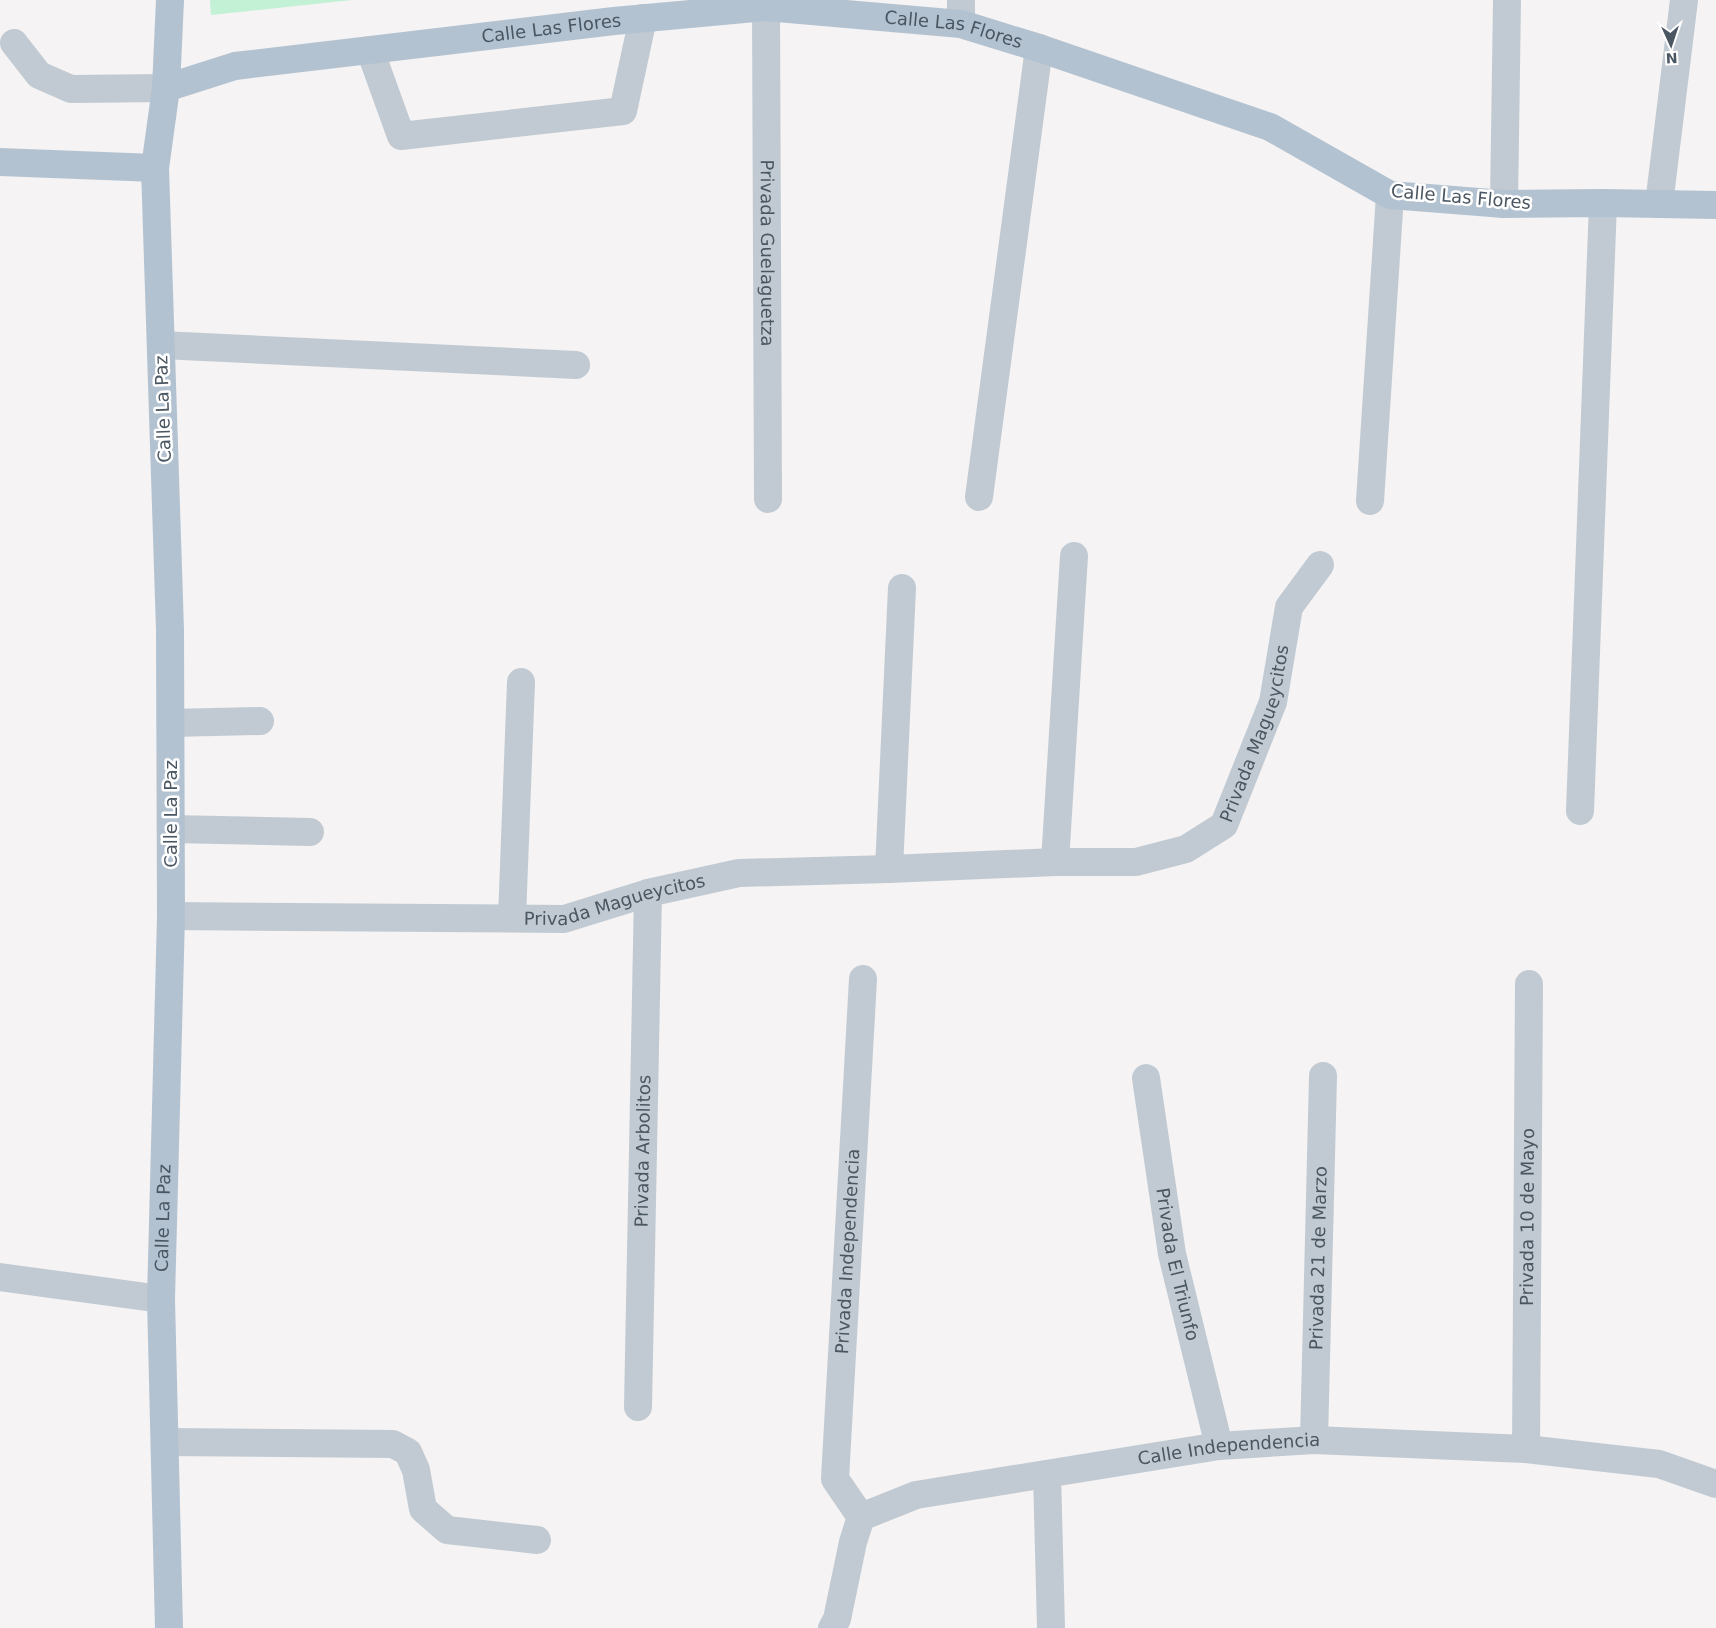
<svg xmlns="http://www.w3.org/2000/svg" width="1716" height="1628" font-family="'DejaVu Sans',sans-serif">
<rect width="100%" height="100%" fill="#f5f3f3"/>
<!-- pitch -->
<path fill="#c3f1d5" d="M210 0H352L211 15Z"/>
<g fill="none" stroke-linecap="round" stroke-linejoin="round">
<!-- minor -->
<g stroke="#c1cad2" stroke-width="28">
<path d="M961 0V24"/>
<path id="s1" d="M766 7 768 499"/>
<path d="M14 43 39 75 71 89 166 88"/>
<path d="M370 50 401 136 623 111 643 18"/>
<path d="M1504 204 1507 0"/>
<path d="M1659 204 1684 0"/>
<path d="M161 345 576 365"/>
<path d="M979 497 1039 48"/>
<path d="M1370 501 1390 195"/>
<path d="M171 723 260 721"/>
<path d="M1580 811 1603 203"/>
<path d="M171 829 310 832"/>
<path d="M1055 862 1074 556"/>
<path d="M889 869 902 588"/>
<path id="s2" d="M171 916 564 919 648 893 739 873 889 869 1055 862H1136L1186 849 1224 825 1273 702 1289 607 1320 565"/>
<path d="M512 918 521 682"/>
<path id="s3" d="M1146 1078 1172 1254 1219 1446"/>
<path d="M0 1277 161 1299"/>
<path id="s4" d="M638 1407 648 893"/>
<path id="s5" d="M1314 1440 1323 1076"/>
<path d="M165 1442 393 1444 408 1452 416 1470 423 1509 447 1530 537 1540"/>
<path id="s6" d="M1526 1449 1529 984"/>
<path d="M1047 1474 1051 1628"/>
<path id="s7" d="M861 1517 835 1479 863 979"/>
<path id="s8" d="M832 1628 837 1619 853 1542 861 1517 916 1495 1219 1446 1314 1440 1526 1449 1659 1464 1716 1484"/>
</g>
<!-- major -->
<g stroke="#b3c2d1" stroke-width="28">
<path id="s9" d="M166 88 235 66 614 21 766 7 961 24 1039 48 1270 127 1390 195 1504 204 1603 203 1716 205"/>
<path d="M0 162 155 168"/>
<path id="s10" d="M169 1628 161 1299 171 916 170 630 155 168 166 88 170 0"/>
</g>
</g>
<g text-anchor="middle" stroke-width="5" stroke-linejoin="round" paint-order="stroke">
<!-- street labels -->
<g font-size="18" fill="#4a5661" stroke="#fff">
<text dy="6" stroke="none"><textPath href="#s9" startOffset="391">Calle Las Flores</textPath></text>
<text dy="6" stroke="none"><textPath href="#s9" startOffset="796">Calle Las Flores</textPath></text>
<text transform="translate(1461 197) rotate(5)" y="6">Calle Las Flores</text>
<text dy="6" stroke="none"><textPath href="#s1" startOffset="246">Privada Guelaguetza</textPath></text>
<text transform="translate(163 409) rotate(-92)" y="6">Calle La Paz</text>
<text dy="6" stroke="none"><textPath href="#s2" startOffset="1165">Privada Magueycitos</textPath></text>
<text transform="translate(171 814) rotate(-90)" y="6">Calle La Paz</text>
<text dy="6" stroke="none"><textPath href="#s2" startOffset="446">Privada Magueycitos</textPath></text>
<text dy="6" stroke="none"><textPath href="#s4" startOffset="256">Privada Arbolitos</textPath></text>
<text dy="6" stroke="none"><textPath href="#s6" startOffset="232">Privada 10 de Mayo</textPath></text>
<text dy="6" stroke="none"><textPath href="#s10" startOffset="410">Calle La Paz</textPath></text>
<text dy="6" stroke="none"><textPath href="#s7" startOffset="274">Privada Independencia</textPath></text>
<text dy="6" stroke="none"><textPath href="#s5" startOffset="182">Privada 21 de Marzo</textPath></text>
<text dy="6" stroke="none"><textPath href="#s3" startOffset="189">Privada El Triunfo</textPath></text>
<text dy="6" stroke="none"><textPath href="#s8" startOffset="491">Calle Independencia</textPath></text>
</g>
</g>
<!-- north arrow -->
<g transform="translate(1671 45) rotate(177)" stroke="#ffffff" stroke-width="4" paint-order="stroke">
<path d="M0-4L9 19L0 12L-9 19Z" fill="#4a5661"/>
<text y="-8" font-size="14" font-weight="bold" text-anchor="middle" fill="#4a5661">N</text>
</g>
</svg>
